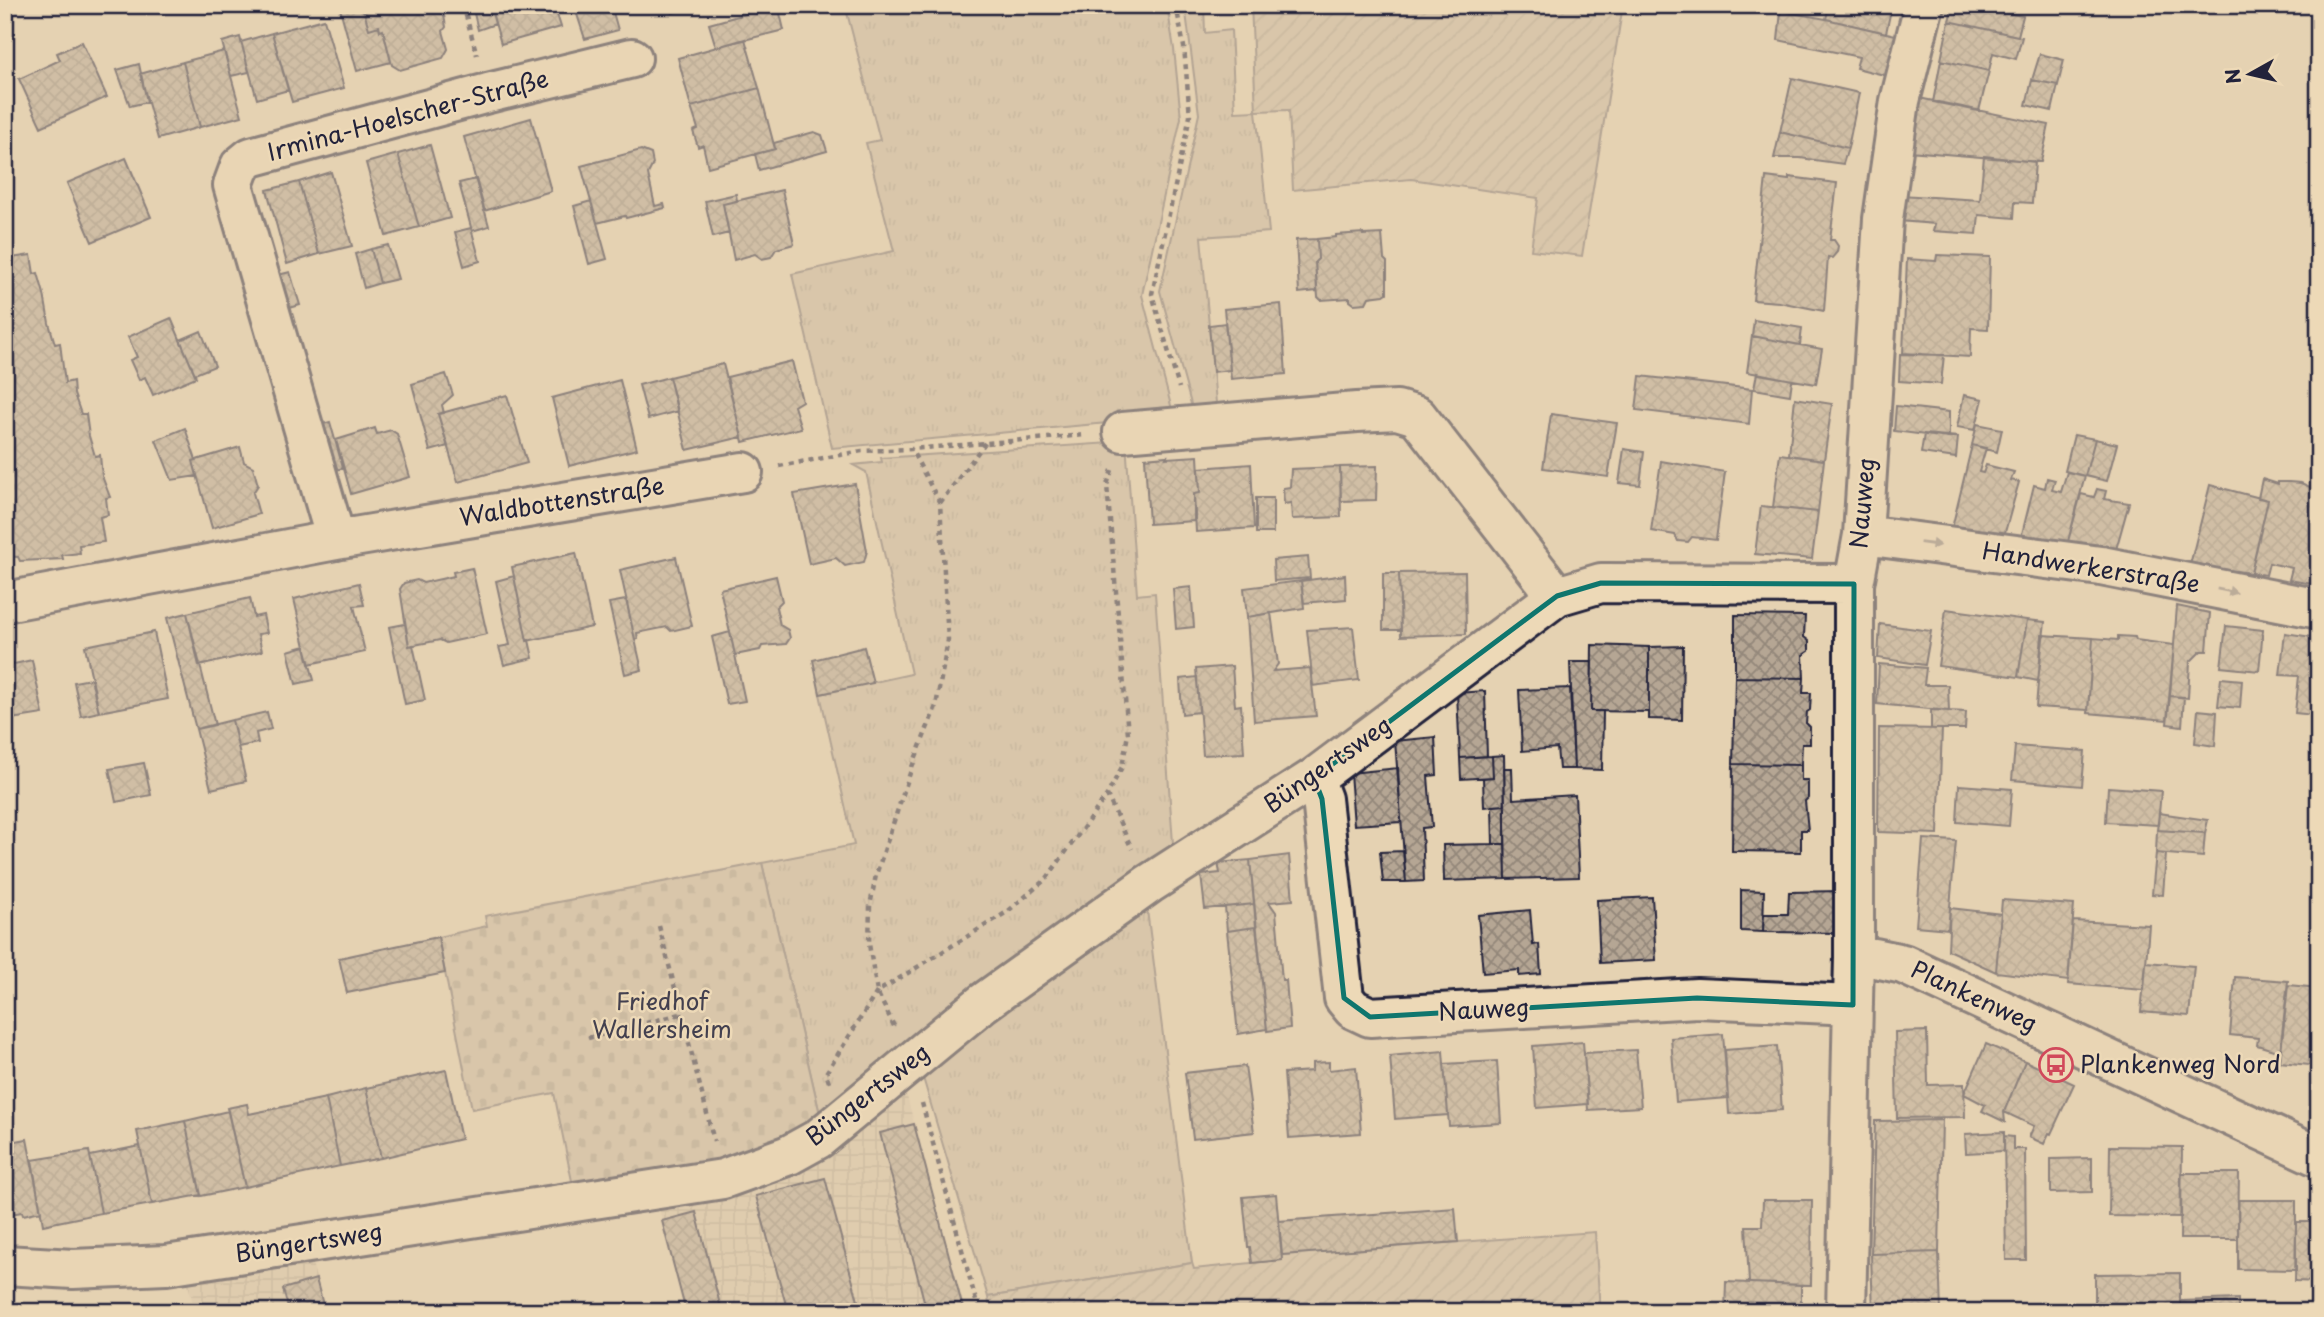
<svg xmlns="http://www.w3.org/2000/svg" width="2324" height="1317" font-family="'Playpen Sans',sans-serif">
<defs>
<pattern id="industrial-grid" width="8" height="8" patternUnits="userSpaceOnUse" patternTransform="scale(1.75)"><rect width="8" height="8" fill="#d7c5a9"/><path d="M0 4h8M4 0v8" fill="none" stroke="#b8a992"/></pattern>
<pattern id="grass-tufts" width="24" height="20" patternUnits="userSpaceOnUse" patternTransform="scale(1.75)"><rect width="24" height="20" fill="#c9b8a0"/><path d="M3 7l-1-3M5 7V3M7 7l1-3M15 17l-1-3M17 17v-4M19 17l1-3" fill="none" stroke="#ac9e8b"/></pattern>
<pattern id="cemetery-stones" width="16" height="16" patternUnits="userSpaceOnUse" patternTransform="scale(1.75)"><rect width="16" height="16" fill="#c9b8a0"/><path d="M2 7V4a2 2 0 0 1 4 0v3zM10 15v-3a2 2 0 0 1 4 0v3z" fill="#ac9e8b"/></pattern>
<pattern id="garden-furrows" width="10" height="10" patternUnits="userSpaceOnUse" patternTransform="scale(1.75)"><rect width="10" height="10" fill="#c9b8a0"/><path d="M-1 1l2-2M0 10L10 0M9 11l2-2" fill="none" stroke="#ac9e8b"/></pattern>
<pattern id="building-cross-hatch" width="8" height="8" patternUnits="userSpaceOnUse" patternTransform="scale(1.75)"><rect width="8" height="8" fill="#b5a694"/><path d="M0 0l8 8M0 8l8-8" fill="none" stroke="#93877a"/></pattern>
</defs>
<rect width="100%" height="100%" fill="#e5d2b2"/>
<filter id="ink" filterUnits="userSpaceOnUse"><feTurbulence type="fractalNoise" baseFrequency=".0143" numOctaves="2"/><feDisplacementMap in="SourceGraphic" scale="14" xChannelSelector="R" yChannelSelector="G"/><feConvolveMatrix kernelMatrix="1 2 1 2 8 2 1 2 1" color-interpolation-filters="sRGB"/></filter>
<g filter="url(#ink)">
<!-- industrial -->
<path fill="url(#industrial-grid)" d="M904 1085 964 1312H686L657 1201Z
M310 1255 325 1312H195L186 1276Z"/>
<!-- grass -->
<path fill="url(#grass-tufts)" stroke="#766d6e" stroke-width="2" d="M845 5H1167L1174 49 1181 118 1142 295 1174 417 832 448 792 274 894 251 866 143 880 140Z
M1185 5H1204L1205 33 1231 30 1235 112 1256 111 1269 232 1201 237 1217 414 1194 415 1160 291 1199 114Z
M1126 442 1137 595 1155 593 1174 857 822 1123 762 863 854 845 820 694 911 674 866 472 853 465 882 462 881 458Z
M1146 902 1192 1263 988 1297 921 1071Z"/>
<!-- cemetery -->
<path fill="url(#cemetery-stones)" stroke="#766d6e" stroke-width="2" d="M762 863 822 1123 720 1167 573 1186 554 1093 472 1109 438 937 487 926 485 916Z"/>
<!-- garden -->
<path fill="url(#garden-furrows)" stroke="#766d6e" stroke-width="2" d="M1251 5H1623L1582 256 1531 250 1538 198 1411 179 1293 190 1289 110 1256 111Z
M1595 1232 1600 1312H990L988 1297 1192 1263 1194 1269 1281 1260 1282 1255Z"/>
<!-- building -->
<path fill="url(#building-cross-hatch)" stroke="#22223b" stroke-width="2" d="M339 5H362L369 29 379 26 380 31 383 30 391 62 357 71Z
M362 5H436L438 11 444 15 446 27 443 31 448 49 443 58 400 70 392 65 383 30 380 31 379 26 369 29Z
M472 5H490L495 24 478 30Z
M490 5H554L561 27 501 44Z
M574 5H611L618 30 585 39Z
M670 5H700L672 13Z
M778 5 784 30 716 47 709 24Z
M1829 5H1892L1886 33 1826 19Z
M1953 5H1998L1997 11 2023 16 2018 36 1949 21Z
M1781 11 1826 19 1900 36 1892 77 1856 68 1859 57 1778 40Z
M324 19 344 88 292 102 272 33Z
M1949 21 2022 37 2016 59 1993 53 1989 71 1941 60Z
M272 33 288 90 257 99 241 42Z
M240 37 249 72 231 76 222 42Z
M745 39 759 88 691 107 678 58Z
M82 42 107 97 41 127 19 79 60 60 57 53Z
M224 51 242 116 200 127 183 62Z
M2040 54 2064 60 2058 85 2032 80Z
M1941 60 1989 71 1979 111 1933 102Z
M183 62 200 127 158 139 140 74Z
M139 64 147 102 130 106 117 70Z
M1792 78 1859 93 1848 148 1780 132Z
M2032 80 2058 85 2052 111 2026 105Z
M759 88 775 149 708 167 703 145 698 147 693 131 698 129 691 107Z
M1919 98 2049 125 2041 162 1909 151Z
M531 118 551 191 484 211 464 137Z
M814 132 822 135 827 151 759 170 755 154 775 149 774 143Z
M1780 132 1848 148 1843 164 1800 158H1774Z
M430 145 450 218 419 227 398 154Z
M641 150 651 154 653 164 648 174 655 206 664 204 665 208 626 218 625 216 597 223 581 166Z
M398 154 419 227 386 236 366 163Z
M1984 156 2035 162 2032 203 2015 202 2014 218 1979 215 1977 234 1933 231 1935 224 1899 221 1901 195 1980 200Z
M126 158 151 217 92 242 67 183Z
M331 172 352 246 319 254 299 182Z
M1766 177 1789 180V177L1837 183 1830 240H1834L1838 246 1837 252 1832 258 1828 257 1824 311 1779 302 1753 300Z
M476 179 489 226 472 231 459 183Z
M299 182 319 254 287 264 267 190Z
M782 190 794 244 776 249 771 257 762 259 755 254 734 260 723 204Z
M736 194 737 201 723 204 729 233 713 237 705 201Z
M591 201 607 259 589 264 574 206Z
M471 228 480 261 464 266 455 232Z
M1363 233V235L1382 234 1384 259 1387 262V293L1384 295 1369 297 1366 303 1354 304 1350 301V298L1321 300 1318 297 1315 262 1318 259 1317 239 1336 237V235Z
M1317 239 1318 259 1315 262 1317 291 1299 293 1296 240Z
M388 245 398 279 380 283 371 249Z
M371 249 380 283 364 288 355 254Z
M31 255 34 274 38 273 44 294 49 323 55 344 60 343 65 383 73 381 74 394 81 414H86L89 436 95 456 100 455 102 476 110 497 106 498 108 515 100 517 104 542 79 545 80 553 62 555 63 559 20 561 18 557 5 556V259Z
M1937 255 1990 257 1988 329 1971 328 1970 357 1903 353 1907 259 1936 261Z
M290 272 300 305 283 310 274 276Z
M1281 304 1286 374 1231 379 1224 309Z
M171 318 196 377 153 395 145 377 139 380 130 360 137 357 128 337Z
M1754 320 1802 328 1800 345 1752 336Z
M1225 323 1230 370 1213 372 1209 325Z
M201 331 215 366 195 374 180 340Z
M1752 336 1822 349 1816 384 1747 372Z
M1900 354 1944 355 1941 384 1899 381Z
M792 361 802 401 794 406 801 428 743 442 727 377Z
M723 364 742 437 687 450 669 377Z
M1757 373 1792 380 1790 395 1754 389Z
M446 374 453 395 442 405 444 413 438 414 448 446 430 451 412 384Z
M1640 376 1752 389 1749 424 1636 410Z
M669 377 678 411 648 419 639 385Z
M620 380 637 449 569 466 552 398Z
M507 395 527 463 458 482 438 414Z
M1964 395 1983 399 1975 430 1957 427Z
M1795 398 1832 404 1824 460 1789 455Z
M1896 406 1949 412V438L1894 431Z
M1551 414 1617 423 1608 477 1543 468Z
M330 422 343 468 330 472 316 426Z
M1977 424 2002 429 1997 452 1972 445Z
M185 428 196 460 193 461 197 476 172 480 156 440Z
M375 428 377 434 391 430 397 434 410 477 351 494 336 440Z
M1924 434 1958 437 1956 458 1921 453Z
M2074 435 2095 439 2085 476 2065 471Z
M2095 439 2117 444 2107 481 2085 476Z
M1972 445 1986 448 1979 472 1983 473 1986 465 2014 472 2011 480 2019 482 2004 536 1952 528Z
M240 447 244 462 253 467 258 485 253 493 259 514 212 528 193 461Z
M1624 449 1644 452 1640 485 1619 483Z
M1780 454 1824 460 1818 512 1773 507Z
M1167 456 1166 458 1198 456 1200 493 1194 494V521L1149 524 1145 458Z
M1661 461 1725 472 1716 540 1692 537 1688 542 1678 541 1675 535 1651 531Z
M1251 464 1254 528 1196 532 1194 494 1200 493 1199 468Z
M1377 466 1376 500 1341 501 1340 467Z
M1340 467 1341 517 1292 519 1291 503 1284 504 1283 488 1290 487 1291 469Z
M2067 472 2085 476 2067 545 2021 538 2034 485 2045 488 2047 478 2055 480 2052 490 2061 492Z
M2262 479 2278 484V482H2289L2301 483 2319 491V585L2289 580 2292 568 2269 563 2266 575 2251 573 2268 500 2258 498Z
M855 484 867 551 864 562 845 566 836 558 809 564 794 494Z
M2210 485 2268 500 2251 573 2190 565Z
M2097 489 2106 491 2104 499 2129 503 2115 553 2067 545 2081 494 2094 497Z
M1256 498H1273V533H1256Z
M1761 506 1818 512 1812 559 1755 554Z
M576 553 592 627 527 641 512 567Z
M676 557 692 626 671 631 667 627 637 633 638 639 635 640 620 570Z
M1308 557 1310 578 1274 581 1273 560Z
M472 568 487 634 446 643 440 640 409 646 400 589 404 583 417 580 423 583 454 576 453 572Z
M1465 572 1466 634 1401 636 1399 573Z
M1383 573H1399L1401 630H1383Z
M1345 575 1346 599 1304 603 1301 581Z
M514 576 527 641 529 640 533 658 504 665 499 647 510 645 496 581Z
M776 576 782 601 776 607 780 625 788 630 790 638 786 644 762 646 760 650 735 655 720 589Z
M1301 581 1304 608 1247 617 1244 588Z
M359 583 364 605 354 606 365 652 309 664 294 599Z
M1191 587 1194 627 1176 629 1173 589Z
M250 598 254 617 263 615 267 633 258 634 262 651 199 666 187 613Z
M626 600 642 670 625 674 609 603Z
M2177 606 2210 613 2207 651H2201L2190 662 2188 698 2170 696Z
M1946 609 2027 620 2018 677 1938 666Z
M187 613 215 725 196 729 167 618Z
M1271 613 1278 664 1273 671 1310 668 1316 716 1254 721 1247 617Z
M1735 615 1805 616 1804 637 1809 641V651L1803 655 1804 678 1735 677Z
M2027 620 2045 622 2038 681 2018 677Z
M405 624 409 646 413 645 425 700 405 704 389 627Z
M1880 624 1931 631 1925 665 1878 658Z
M2226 626 2263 630 2259 671 2221 667Z
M1353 627 1359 680 1313 686 1307 630Z
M154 632 168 699 99 712 85 646Z
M730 632 745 701 727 704 712 637Z
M2285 633 2319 638V671L2314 715 2295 713 2299 676 2280 675Z
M2042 635 2093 638 2088 710 2036 707Z
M2118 636 2135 637 2136 640 2174 645 2167 720 2088 713 2093 638 2118 640Z
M1592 645 1649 647V712L1591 711Z
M305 646 314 680 296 684 288 651Z
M1683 646 1682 720 1649 719V647Z
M864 647 873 683 820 694 813 660Z
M32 660 43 714 5 720V666Z
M1570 662H1592L1591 711H1603L1602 770 1574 769Z
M1879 664 1926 668 1924 685H1948L1949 711 1877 704Z
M1232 666 1235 706 1241 705 1244 753 1203 755 1196 669Z
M1197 677 1199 712 1182 714 1180 679Z
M1735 677 1804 678 1803 693H1811L1810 710 1807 712 1806 723 1810 727V744H1802L1801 765 1733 764Z
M2221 678 2242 680 2240 708 2218 706Z
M91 679 99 712 81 716 74 682Z
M2318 680H2319V738L2312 737Z
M1570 688 1574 769H1559L1557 748 1522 751 1519 690Z
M1485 691 1487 756 1460 758 1457 693Z
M2170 696 2184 697 2182 726 2167 724Z
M1931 710 1966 712 1965 729H1931Z
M2198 710 2217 712 2215 746 2195 743Z
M267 712 271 729 256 733 258 743 238 747 232 720Z
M232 720 246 781 211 789 196 729Z
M1879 728 1942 729 1938 834 1878 832Z
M1435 737 1437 775 1428 776 1432 827 1422 828 1424 881 1406 882 1395 741Z
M2015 746 2085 751 2082 786 2012 780Z
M1504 755 1505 805 1484 807 1483 778 1493 777 1492 756Z
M1492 756 1493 777 1461 779 1460 758Z
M144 763 151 795 116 802 109 769Z
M1733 764 1801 765V780H1808V798L1805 801 1808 830H1801V852L1732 851Z
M1398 768 1401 822 1354 825 1350 773Z
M1504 768H1512L1513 799 1575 795 1579 877 1506 879Z
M1959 785 2012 789 2009 826 1957 822Z
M2108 787 2161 791 2158 825 2106 822Z
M1505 805V844H1493L1492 806Z
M2159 813 2208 820 2205 833 2157 830Z
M2157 830 2205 833 2203 857 2156 853Z
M1923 839 1956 841 1948 929 1916 926Z
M1493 844H1505L1506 879 1444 881 1443 845Z
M1403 851 1406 882H1383L1380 852Z
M2156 853 2166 854 2163 895 2152 894Z
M1289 855 1293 900 1269 902 1276 912 1282 980H1286L1290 1028 1267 1031 1250 860Z
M1250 860 1254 904 1205 909 1201 875 1220 873 1218 863Z
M1741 890 1764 891 1763 932 1741 931Z
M1840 891 1839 933 1763 932 1764 914H1788L1789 892Z
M1652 897 1656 960 1600 963 1597 900Z
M2002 900 2074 905 2068 981 1996 972Z
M1254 904 1256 927 1227 931 1225 907Z
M1950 908 2001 914 1996 972 1948 950Z
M1530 910 1533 945 1539 944 1541 974 1519 976V970L1483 973 1478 915Z
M2073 921 2149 925 2144 990 2068 984Z
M1256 927 1267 1029 1238 1034 1227 931Z
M438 937 445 973 347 993 339 958Z
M2146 962 2194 966 2189 1016 2141 1012Z
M2235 977 2288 981 2280 1052 2257 1045 2258 1038 2230 1035Z
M2288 985 2319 988V1066L2280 1062Z
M1927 1031 1928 1085 1964 1084 1965 1117 1897 1118 1895 1032Z
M1723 1034 1728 1098 1676 1102 1671 1038Z
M1583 1042 1588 1104 1537 1108 1533 1046Z
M1986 1044 2025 1061 2004 1112 2005 1122 1982 1111 1985 1105 1964 1094Z
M1777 1046 1782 1110 1729 1114 1725 1050Z
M1636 1050 1641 1107 1588 1110 1584 1053Z
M1443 1051 1448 1115 1395 1119 1390 1056Z
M1497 1061 1501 1123 1449 1126 1444 1064Z
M2025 1061 2074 1084 2051 1134 2049 1133 2044 1144 2029 1137 2034 1126 2004 1112Z
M1329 1062V1070L1356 1067 1361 1133 1289 1138 1284 1073 1312 1071V1063Z
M1245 1066 1254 1132 1193 1139 1185 1073Z
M446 1070 461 1139 381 1158 366 1088Z
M366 1088 381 1158 340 1166 326 1098Z
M326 1098 340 1166 245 1187 227 1108 247 1104 249 1114Z
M228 1111 245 1187 201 1196 185 1121Z
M1942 1120 1939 1252 1871 1254 1875 1121Z
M185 1121 201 1195 152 1204 137 1131Z
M914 1124 964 1312H927L880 1133Z
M2004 1132V1151L1966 1153 1965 1134Z
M2004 1136 2013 1137V1149H2025L2026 1260H2006Z
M27 1139 41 1211 23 1215 22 1212 5 1215V1143Z
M140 1146 152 1204 101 1213 90 1156Z
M2110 1146 2182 1147 2181 1217 2109 1216Z
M89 1151 101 1213 43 1225 32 1160Z
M2092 1158V1192L2051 1193V1159Z
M2181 1173H2239L2238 1239H2180Z
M825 1178 861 1312H788L756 1196Z
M1276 1194 1282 1260 1252 1263 1250 1247H1248L1243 1197Z
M1763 1200H1812L1811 1285 1749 1283 1746 1226H1762Z
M2238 1200H2296V1270L2238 1269Z
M1455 1208 1458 1242 1282 1255 1279 1221Z
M696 1212 722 1312H686L662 1221Z
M2296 1222H2319V1282L2295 1281Z
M1939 1252 1941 1312H1873L1871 1254Z
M2180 1273V1309L2095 1308V1274Z
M316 1279 325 1312H289L283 1289Z
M1726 1282 1801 1285V1312H1725Z
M2238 1299V1312H2180V1301Z"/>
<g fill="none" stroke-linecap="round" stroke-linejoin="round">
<!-- minor casing -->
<g stroke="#22223b" stroke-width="44">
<path id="minor" d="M1123 432 1357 412 1397 410 1417 416 1557 596
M1863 535 2101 566 2319 609
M336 540 233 185 240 166 251 157 488 93 632 58
M5 602 336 540 743 472
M1314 778 1322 799 1344 998 1353 1009 1370 1017 1697 998 1853 1005
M1854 957 1875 958 1903 964 2319 1157
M5 1265 73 1269 166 1265 723 1179 789 1155 818 1139 983 1003 1149 884 1314 778 1557 596 1601 583 1854 584
M1846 1312 1854 957V584L1863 535 1883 219 1900 101 1924 5"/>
</g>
<!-- path -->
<path stroke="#22223b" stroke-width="4.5" stroke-dasharray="5 5" stroke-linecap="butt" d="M463 5 477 55
M1176 5 1184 47 1190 116 1152 294 1179 388
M779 466 862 451 911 449 1086 435
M1112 470 1107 485 1128 734 1122 767 1107 795 1132 849
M940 503 985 443
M659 926 714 1141
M894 1026 877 992 869 944 870 906 876 875 912 767 936 706 948 640 940 503 911 449
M588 1038 681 1014
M829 1082 826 1073 877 992 1007 912 1047 878 1107 795
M922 1103 979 1312"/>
<!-- minor -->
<use href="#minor" stroke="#edd9b7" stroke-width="38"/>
</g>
<!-- one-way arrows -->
<defs><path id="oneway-solid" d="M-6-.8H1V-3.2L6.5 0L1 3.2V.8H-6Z" transform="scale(1.75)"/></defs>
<g fill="#887e79">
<use href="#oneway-solid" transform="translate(1930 544) rotate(8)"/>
<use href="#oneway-solid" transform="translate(2227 591) rotate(11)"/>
</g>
</g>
<!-- marked area -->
<path d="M0 0H2324V1317H0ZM1601 583 1854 584 1853 1005 1697 998 1370 1017 1344 998 1322 799 1314 778 1557 596Z" fill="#e5d2b2" fill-opacity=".55" fill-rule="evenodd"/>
<path fill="none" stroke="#0f766e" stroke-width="5" stroke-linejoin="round" d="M1601 583 1854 584 1853 1005 1697 998 1370 1017 1344 998 1322 799 1314 778 1557 596Z"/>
<!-- icons -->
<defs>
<g id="bus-ring" transform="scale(1.75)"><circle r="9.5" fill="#edd9b7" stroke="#d1495b" stroke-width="1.5"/><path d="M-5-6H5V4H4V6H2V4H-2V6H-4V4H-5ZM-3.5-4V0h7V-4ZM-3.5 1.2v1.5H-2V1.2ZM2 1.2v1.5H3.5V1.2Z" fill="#d1495b"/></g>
</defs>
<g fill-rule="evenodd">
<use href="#bus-ring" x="2056" y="1065"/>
</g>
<g text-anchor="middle" stroke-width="5" stroke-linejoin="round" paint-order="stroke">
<!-- street labels -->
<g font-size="24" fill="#22223b" stroke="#edd9b7">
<text transform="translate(408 116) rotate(-15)" y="8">Irmina-Hoelscher-Straße</text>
<text transform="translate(562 502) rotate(-9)" y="8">Waldbottenstraße</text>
<text transform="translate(1863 503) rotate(-85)" y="8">Nauweg</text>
<text transform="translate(2091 568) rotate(9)" y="8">Handwerkerstraße</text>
<text transform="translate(1328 765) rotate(-35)" y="8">Büngertsweg</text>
<text transform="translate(1974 997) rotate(25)" y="8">Plankenweg</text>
<text transform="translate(1484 1010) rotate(-3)" y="8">Nauweg</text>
<text transform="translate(868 1095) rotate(-38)" y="8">Büngertsweg</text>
<text transform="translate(309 1243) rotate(-9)" y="8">Büngertsweg</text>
</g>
<!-- park labels -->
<g font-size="24" fill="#43404f" stroke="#edd9b7">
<text x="662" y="1010">Friedhof<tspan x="662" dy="28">Wallersheim</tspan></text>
</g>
<!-- poi labels -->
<g font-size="24" fill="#22223b" stroke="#edd9b7" text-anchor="start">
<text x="2080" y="1073">Plankenweg Nord</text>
</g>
</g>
<!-- margin -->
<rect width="2324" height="1317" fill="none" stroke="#edd9b7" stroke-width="28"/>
<rect x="14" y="14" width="2296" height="1289" fill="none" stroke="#22223b" stroke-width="2.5" filter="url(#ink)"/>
<!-- north arrow -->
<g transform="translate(2250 74) rotate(262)" stroke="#edd9b7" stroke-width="5" paint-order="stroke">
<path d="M0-5L12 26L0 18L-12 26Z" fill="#22223b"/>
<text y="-10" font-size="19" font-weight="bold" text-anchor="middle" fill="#22223b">N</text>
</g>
</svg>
